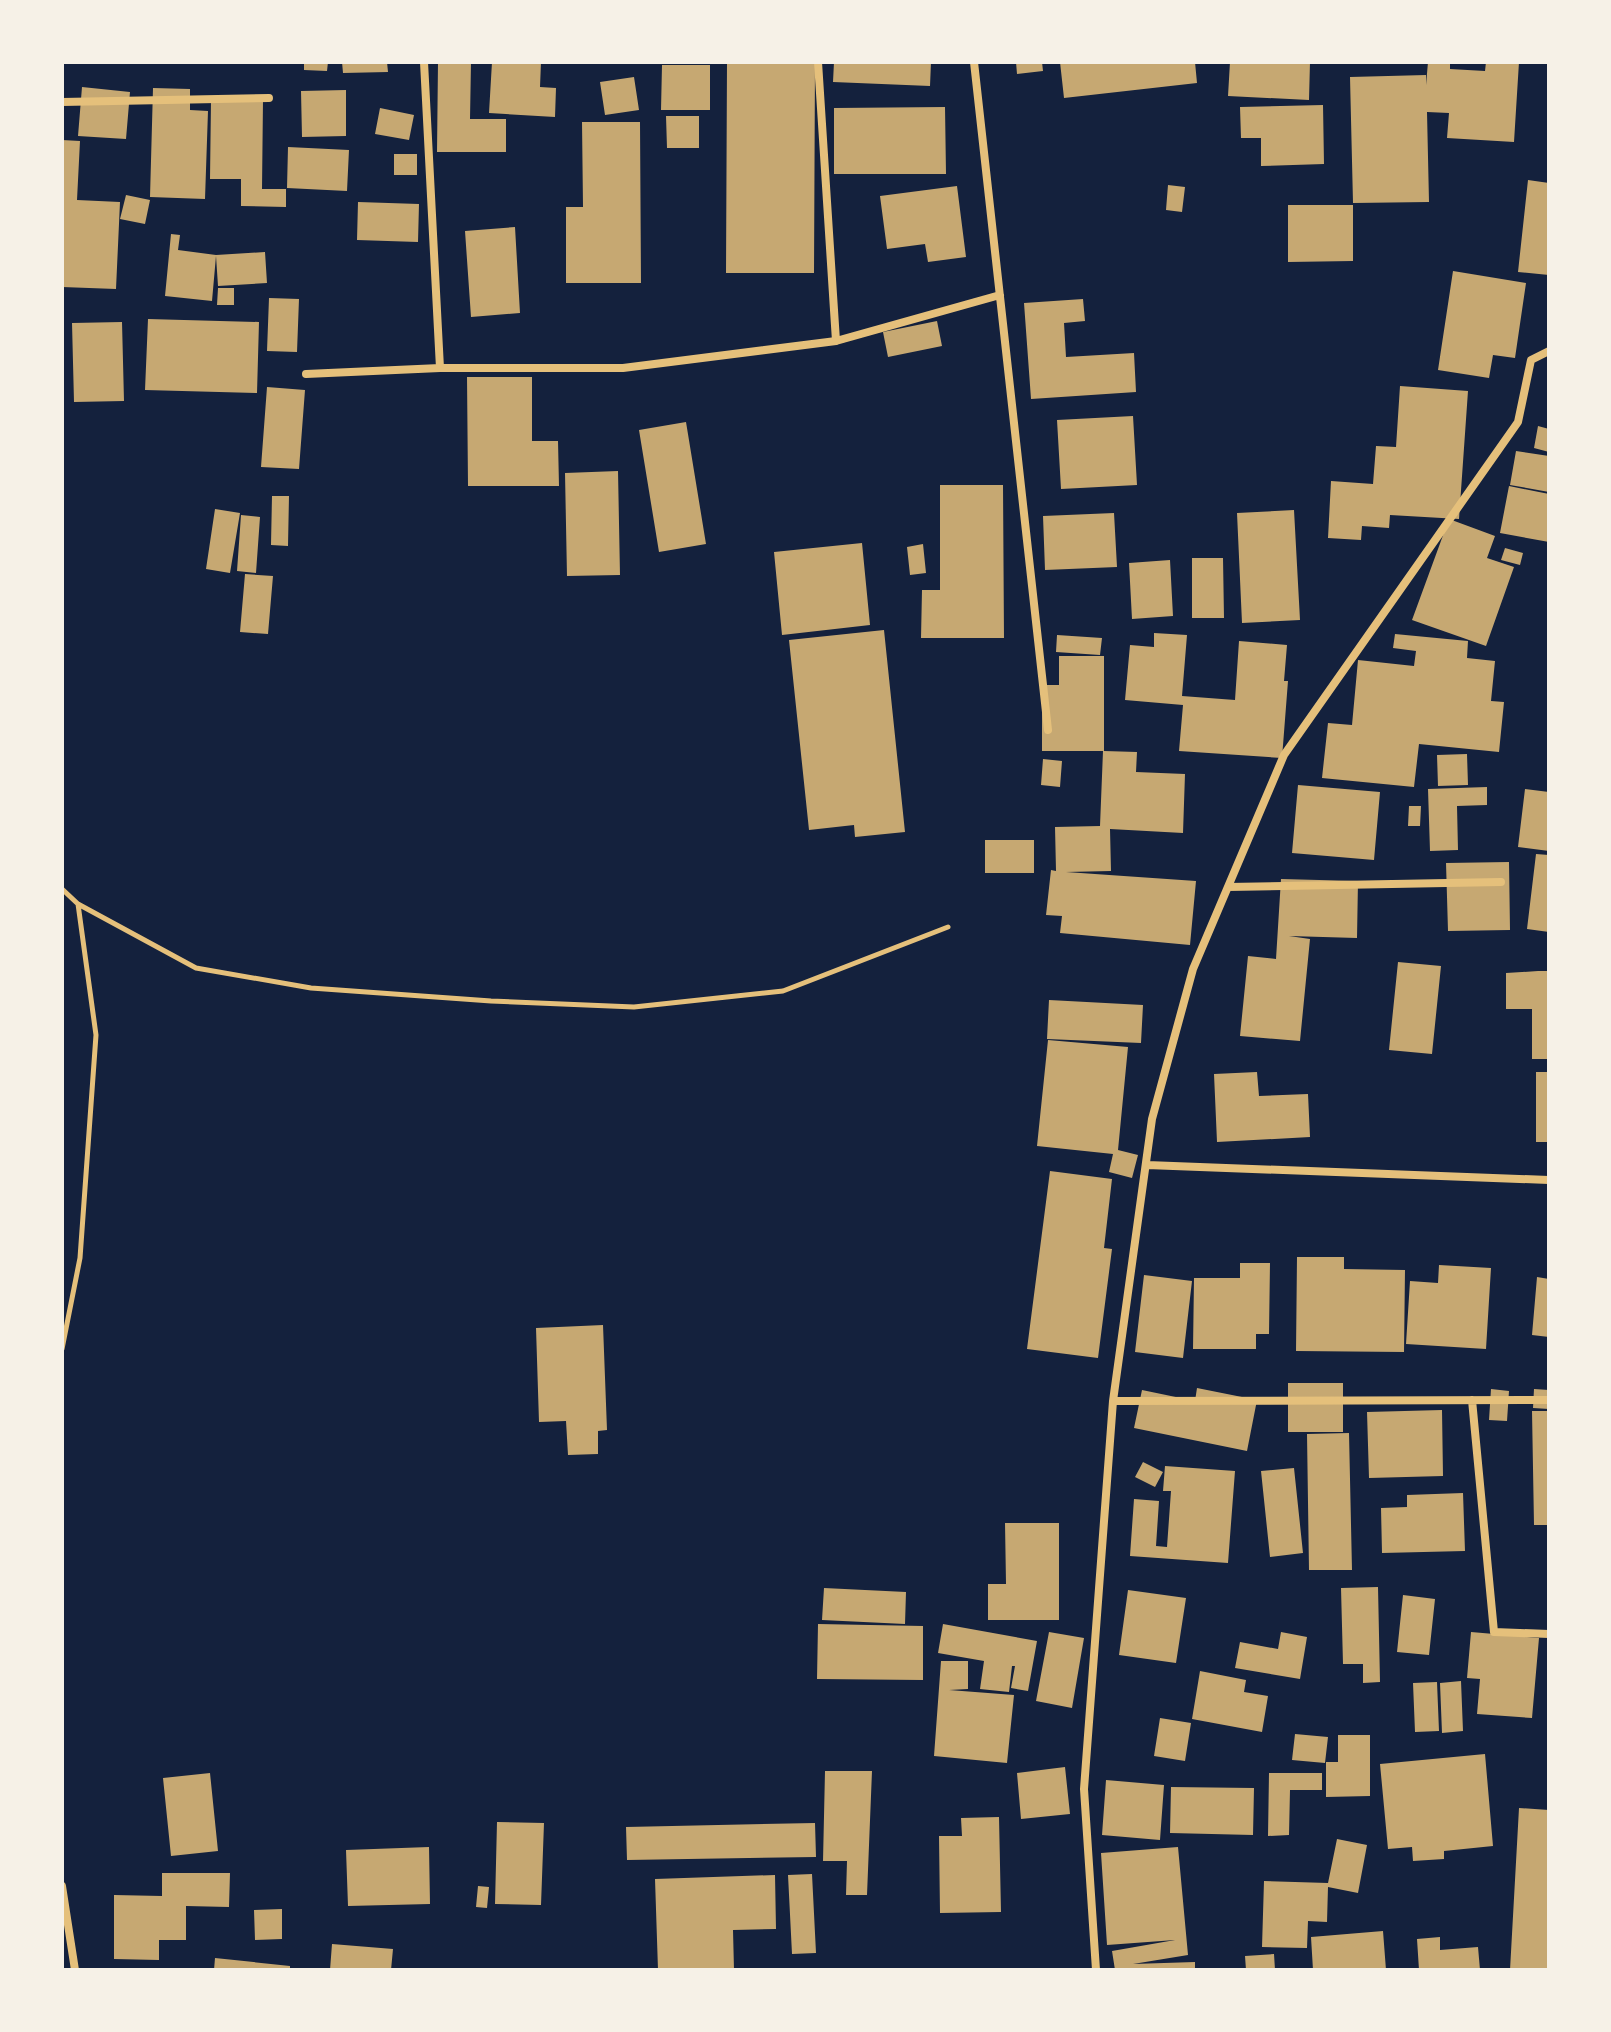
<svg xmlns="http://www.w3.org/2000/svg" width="1611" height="2032" font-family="Signika,sans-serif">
<rect width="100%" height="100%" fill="#14213d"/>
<!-- building -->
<path fill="#c6a872" d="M304 62H328L327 71 304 70Z
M342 62H387L388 72 343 73Z
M438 62H471L470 119H506V152H437Z
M492 62H541L540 87 556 88 555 117 489 113Z
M727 62H815L814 273H726Z
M834 62H931L930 86 833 82Z
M1016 62H1042L1043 71 1017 74Z
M1060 62H1195L1197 83 1064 98Z
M1230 62H1310L1309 100 1228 96Z
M1428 62H1450V69L1485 71 1486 62H1519L1514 142 1447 138 1449 113 1427 112 1429 202 1353 203 1350 77 1426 75V85Z
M662 65H710V110H661Z
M634 77 639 110 605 115 600 82Z
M82 87 130 92 126 139 78 136Z
M153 88 190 89V110L208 111 205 199 150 197Z
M346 90V136L302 137 301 91Z
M211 100H263L262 189H286V207L241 206V179H210Z
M1323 105 1324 164 1261 166V138H1241L1240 107Z
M945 107 946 174H834V108Z
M380 108 414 115 409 140 375 134Z
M666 116H699V148H667Z
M582 122H640L641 283H566V207H583Z
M62 140 80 141 77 200 120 202 116 289 62 287Z
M288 147 349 150 347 191 287 188Z
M394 154H417V175H394Z
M1528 180 1549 183V275L1518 272Z
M1168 185 1185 187 1182 212 1166 210Z
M957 186 966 257 928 262 925 244 887 249 880 196Z
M126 195 150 200 145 224 120 219Z
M358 202 419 204 418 242 357 240Z
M1288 205H1353V261L1288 262Z
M515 227 520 313 471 317 465 231Z
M171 234 180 235 178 250 216 255 265 252 267 283 218 286 216 256 212 301 165 296Z
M1453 271 1526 283 1515 358 1493 355 1489 378 1438 370Z
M218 288H234V305H217Z
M269 298 299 299 297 352 267 351Z
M1083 299 1085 321 1064 323 1066 357 1134 353 1136 392 1031 399 1024 303Z
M148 319 259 322 257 393 145 390Z
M937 321 942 346 888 357 883 332Z
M122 322 124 401 74 402 72 323Z
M467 377H532V441H558L559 486H468Z
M1400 386 1468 391 1459 519 1390 515 1389 528 1362 526 1361 540 1328 538 1331 481 1373 484 1376 446 1396 447Z
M267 387 305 390 299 469 261 467Z
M1133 416 1137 485 1061 489 1057 420Z
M686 422 706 544 659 552 639 430Z
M1538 426 1549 429V452L1534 448Z
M1516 451 1549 456V492L1510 485Z
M618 471 620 575 567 576 565 473Z
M940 485H1003L1004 638H921L922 590H940Z
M1509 486 1549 494V542L1500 533Z
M272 496H289L288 546 271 545Z
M215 509 240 513 230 573 206 569Z
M1294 510 1300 620 1242 623 1237 513Z
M1114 513 1117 567 1045 570 1043 516Z
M241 515 260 517 256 573 237 571Z
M1449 519 1495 536 1487 558 1514 567 1486 646 1412 620Z
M862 543 870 625 782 635 774 552Z
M923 544 926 573 910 575 907 547Z
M1505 548 1523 553 1520 565 1501 560Z
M1192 558H1223L1224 618H1192Z
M1170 560 1173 616 1132 619 1129 563Z
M245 574 273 576 268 634 240 632Z
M884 630 905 832 855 837 854 825 809 830 789 640Z
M1154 633 1187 635 1182 696 1235 700 1239 641 1287 645 1284 681H1288L1282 758 1179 751 1183 705 1125 700 1130 645 1154 647Z
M1395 634 1468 641 1467 658 1495 661 1491 701 1504 702 1499 752 1419 744 1414 787 1322 778 1328 723 1352 725 1358 660 1414 666 1416 651 1393 648Z
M1057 635 1102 638 1100 655 1056 652Z
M1059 656H1104V751L1137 752 1136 772 1185 774 1183 833 1110 829 1111 871 1066 872 1196 881 1190 945 1060 933 1062 916 1046 915 1051 870 1056 871 1055 827 1100 826 1103 751H1042V685H1059Z
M1467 754 1468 785 1438 786 1437 755Z
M1043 759 1062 761 1060 787 1041 785Z
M1298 785 1380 792 1374 860 1292 853Z
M1487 787V805L1457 806 1458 850 1430 851 1428 789Z
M1525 789 1549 792V851L1518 847Z
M1409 806H1421L1420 826H1408Z
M985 840H1034V873H985Z
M1536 854 1549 855V932L1527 929Z
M1509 862 1510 930 1448 931 1446 863Z
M1281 879 1358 881 1357 938 1289 936 1310 939 1300 1041 1240 1036 1248 956 1276 959Z
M1398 962 1441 966 1432 1054 1389 1050Z
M1538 971H1549V1059H1532V1009H1506V973Z
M1049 1000 1143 1005 1141 1043 1047 1039Z
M1048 1040 1128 1047 1118 1150 1138 1155 1132 1178 1109 1172 1113 1154 1037 1146Z
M1257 1072 1259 1096 1308 1094 1310 1137 1217 1142 1214 1074Z
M1536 1072H1549V1142H1536Z
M1050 1171 1112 1179 1104 1248 1112 1249 1098 1358 1027 1349Z
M1297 1257H1344V1269L1405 1270 1404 1352 1296 1351Z
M1240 1263H1270L1269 1334H1256V1349H1193L1194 1278H1240Z
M1439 1265 1491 1268 1486 1349 1406 1344 1410 1281 1438 1283Z
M1144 1275 1192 1281 1183 1358 1135 1352Z
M1537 1277 1549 1279V1337L1532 1335Z
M603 1325 607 1430 598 1431V1454L568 1455 566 1421 539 1422 536 1328Z
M1288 1383H1343V1432H1288Z
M1197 1388 1257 1400 1247 1451 1134 1428 1142 1390 1195 1401Z
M1491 1389 1509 1391 1507 1421 1489 1420Z
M1534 1389 1549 1390V1409L1533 1408Z
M1442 1410 1443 1476 1369 1478 1367 1412Z
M1532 1411H1549V1525H1534Z
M1349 1433 1352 1570H1309L1307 1434Z
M1143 1462 1163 1472 1155 1487 1135 1477Z
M1165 1466 1235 1471 1228 1563 1130 1556 1134 1499 1159 1501 1156 1546 1167 1547 1171 1491H1163Z
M1294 1468 1303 1553 1270 1557 1261 1471Z
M1463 1493 1465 1551 1382 1553 1381 1508 1407 1507V1495Z
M1005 1523H1059V1620H988V1584H1006Z
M1378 1587 1380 1682 1363 1683V1664H1343L1341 1588Z
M824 1588 906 1592 905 1624 822 1620Z
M1128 1590 1186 1598 1176 1663 1119 1655Z
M1403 1595 1435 1599 1429 1655 1397 1652Z
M818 1624 923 1626V1680L817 1679Z
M943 1624 1037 1641 1028 1691 1011 1688 1015 1666H1012L1009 1692 980 1689 984 1661 938 1653Z
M1049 1632 1084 1638 1072 1708 1036 1701Z
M1281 1632 1307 1637 1300 1679 1235 1668 1240 1642 1278 1649Z
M1471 1632 1539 1638 1532 1718 1477 1714 1480 1679 1467 1678Z
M941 1661H968V1689L949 1690 1014 1695 1007 1763 934 1756Z
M1200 1671 1246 1680 1244 1692 1268 1696 1262 1732 1192 1719Z
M1461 1681 1463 1731 1442 1733 1440 1683Z
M1437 1682 1439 1731 1415 1732 1413 1683Z
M1160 1718 1191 1723 1185 1761 1154 1756Z
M1295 1734 1328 1737 1325 1763 1292 1760Z
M1338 1735H1370V1796L1326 1797V1762H1338Z
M1485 1754 1493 1846 1444 1851V1859L1413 1861 1412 1847 1388 1849 1380 1764Z
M1065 1767 1070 1814 1021 1819 1017 1773Z
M825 1771H872L867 1895H846L847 1861H823Z
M210 1773 218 1851 171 1856 163 1778Z
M1269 1773H1322V1790H1290L1289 1835 1268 1836Z
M1106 1780 1164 1785 1160 1840 1102 1835Z
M1171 1787 1254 1788 1253 1835 1170 1833Z
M1519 1808 1549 1810V1970H1510Z
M999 1817 1001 1912 940 1913 939 1836H962L961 1818Z
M497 1822 544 1823 541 1905 495 1904Z
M815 1823 816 1857 627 1860 626 1827Z
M1337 1839 1367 1845 1358 1893 1328 1887 1327 1922 1308 1921 1307 1948 1262 1947 1264 1881 1328 1883Z
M429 1847 430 1904 348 1906 346 1850Z
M1178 1847 1188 1955 1133 1964 1195 1962V1970H1115L1112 1951 1175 1940 1107 1945 1101 1853Z
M162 1873H230L229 1907 186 1906V1940H159V1960L114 1959V1895L162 1896Z
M812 1874 816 1953 792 1954 788 1875Z
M775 1875 776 1929 733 1930 734 1970H658L655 1879Z
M478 1886 489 1887 487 1908 476 1907Z
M282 1909V1939L255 1940 254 1910Z
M1383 1931 1386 1970H1313L1311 1937Z
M1440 1937V1950L1478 1947 1480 1970H1419L1417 1939Z
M332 1944 393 1949 391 1970H330Z
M1274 1954 1275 1970H1246L1245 1956Z
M215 1958 290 1966V1970H214Z"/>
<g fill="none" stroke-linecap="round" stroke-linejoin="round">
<!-- path -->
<path stroke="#e5c07b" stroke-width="5" d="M62 889 78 904 96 1035 80 1258 62 1349
M78 904 196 968 311 988 491 1001 634 1007 783 991 948 927"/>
<!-- minor -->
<path stroke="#e5c07b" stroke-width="8" d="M424 62 440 368
M818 62 836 341
M974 62 1048 730
M62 102 269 98
M306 374 440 368H623L836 341 1000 295
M1228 887 1501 882
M1147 1165 1549 1180
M1472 1400 1494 1632 1549 1634
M1113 1401 1549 1400
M62 1886 75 1970
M1096 1970 1084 1789 1113 1401 1152 1119 1193 969 1284 755 1518 422 1531 360 1549 351"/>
</g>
<!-- border -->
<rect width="1611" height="2032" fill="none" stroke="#f6f1e7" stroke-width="128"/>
</svg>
